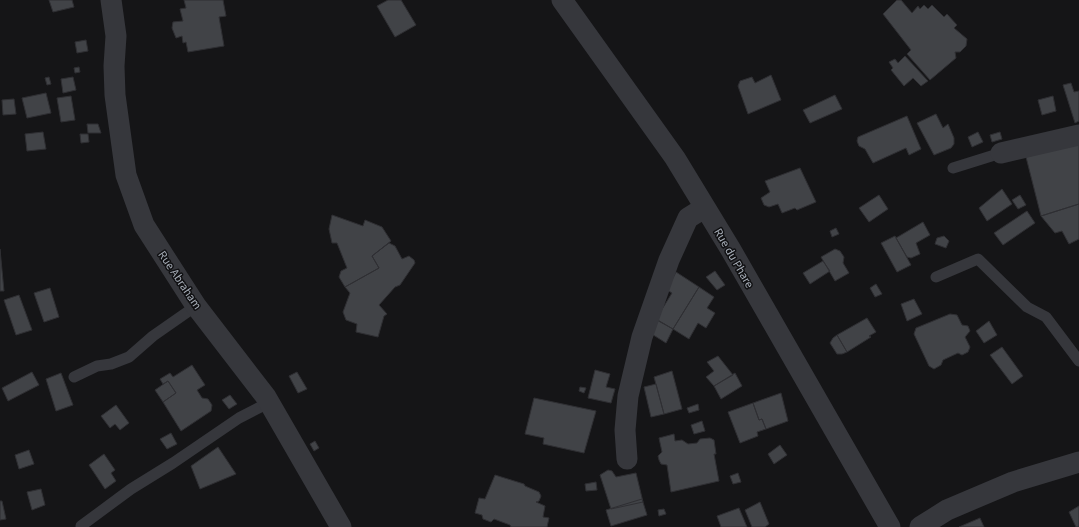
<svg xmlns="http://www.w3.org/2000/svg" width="1079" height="527" font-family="'Source Sans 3',sans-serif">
<rect width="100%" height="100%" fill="#151517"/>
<!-- building -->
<path fill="#414347" stroke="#2f2f33" d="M49 0H72L74 7 53 12Z
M184 0H223L226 16 219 17 224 46 188 52 186 42 183 43 182 36 176 38 172 28 173 22 183 21 180 9 186 8Z
M388 0H401L416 25 395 37 377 6Z
M897 0H901L912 13 918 6 920 9 924 5 928 9 932 5 944 17 947 14 957 25 954 28 967 39 966 46 960 52H955L956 58 930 80 907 54 911 50 883 14Z
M86 40 88 51 77 53 75 42Z
M905 56 928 81 921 86 913 78 904 86 891 70 893 68 889 62 895 59 898 63Z
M79 67 80 72 75 73 74 68Z
M771 75 781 100 748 114 738 86 740 81 752 77 755 83Z
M49 77 51 84 47 85 45 78Z
M73 77 76 90 63 93 61 79Z
M1071 83 1074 92 1079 91V121L1075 123 1063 85Z
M46 93 51 113 27 118 22 98Z
M835 95 842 109 810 123 803 110Z
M71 96 75 120 61 122 57 98Z
M1053 96 1056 111 1042 115 1038 100Z
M14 99 16 114 3 115 2 100Z
M936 114 943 128 948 124 954 138V144L951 148 934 155 917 123Z
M907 116 921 149 909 155 906 148 873 163 865 149 859 146 857 141 858 137Z
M87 124H98L101 133H88Z
M43 132 46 149 27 151 25 134Z
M978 132 983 142 972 147 968 137Z
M1000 132 1002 139 992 142 990 135Z
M80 134H88L89 142 81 143Z
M1079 143V204L1041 216 1026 157Z
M800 168 816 202 797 210 795 208 782 213 778 204 769 207 764 205 761 198 770 192 765 181Z
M1002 189 1012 204 987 221 979 208Z
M879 195 888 209 869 222 859 208Z
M1020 195 1026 205 1018 209 1012 200Z
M1079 204V239L1069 244 1062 231 1055 233 1041 216Z
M1027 211 1035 223 1003 245 994 233Z
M332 215 363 226 365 220 382 227 391 241 372 256 379 268 345 287 339 277 341 271 347 268 337 243H332L329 229Z
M923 222 930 235 916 243 920 254 911 258 907 257 896 238Z
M836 228 839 234 832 237 830 231Z
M895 236 911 265 897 272 881 243Z
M944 236 949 241 946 248 935 244 937 238Z
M389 243 395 246 402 259 409 256 414 260 415 263 400 285 395 287 379 305 387 314 384 316 378 337 356 332 357 324 346 320 343 312 350 293 345 287 379 268 372 256Z
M0 249 4 291H0Z
M835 249 840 251 844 257 843 263 849 273 835 281 821 257Z
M823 261 830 271 810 284 803 273Z
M715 271 725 285 717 290 706 277Z
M676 272 699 287 673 329 656 319 672 293 667 290Z
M876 284 882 294 875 297 870 288Z
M699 287 714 297 707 308 715 313 706 328 698 323 689 339 673 329Z
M50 288 59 317 44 322 34 293Z
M19 295 32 330 16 335 4 300Z
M914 299 922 314 907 321 901 304Z
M950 314 957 315 962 325 968 326 970 331 965 337 970 347 968 352 962 355 958 353 943 360 941 365 934 369 929 366 914 334 916 328Z
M653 318 673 329 666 343 647 331Z
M867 318 876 332 869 336 871 337 847 352 837 335Z
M989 321 997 335 984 343 976 331Z
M837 335 847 352 842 354H837L830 343 833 338Z
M1002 347 1023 376 1012 384 990 355Z
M718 356 733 375 714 386 706 377 714 371 707 362Z
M192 365 205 385 197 390 202 398 208 399 212 405 211 411 181 431 163 402 176 393 168 381 163 384 160 379 170 373 173 377Z
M595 370 610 374 606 387 615 389 611 403 588 398Z
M672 371 682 409 664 414 654 377Z
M32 372 39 385 8 401 2 388Z
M297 372 307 389 298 393 289 376Z
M61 373 73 405 56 411 46 379Z
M735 373 742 386 721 399 714 386Z
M168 381 176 393 163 402 155 390Z
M656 384 664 414 651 417 644 387Z
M580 387 586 388 584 393 579 391Z
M781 393 788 421 766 429 762 419 759 420 753 403Z
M230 395 237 404 229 409 222 400Z
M534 398 596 411 584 453 543 444 544 438 525 434Z
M753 403 759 420 762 419 766 429 757 432 758 436 740 443 728 412Z
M698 404 699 410 689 413 687 408Z
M116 405 129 423 120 430 115 424 110 428 101 416Z
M702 421 705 431 694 434 691 425Z
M171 433 177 444 167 449 160 439Z
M674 434 675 441 682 440 688 444 697 443 700 439 710 438 714 440 716 454H714L719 481 671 492 667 465 661 464 659 460 658 456 662 452 659 438Z
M315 441 319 448 314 451 310 444Z
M780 445 787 455 774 464 768 454Z
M218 447 236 474 200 489 191 466Z
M29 450 34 464 19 469 15 455Z
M104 454 115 470 111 473 116 481 105 489 89 465Z
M608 470 612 471 616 477 636 473 643 502 611 509 600 475Z
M738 473 741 482 733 484 730 476Z
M495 475 524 484 525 486 539 492 541 496 539 501 536 502 545 506 543 517 549 518 547 527H511L510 525 494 519 491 522 483 519 482 515 475 513 479 498 485 499Z
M596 482 597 490 586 491 585 484Z
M41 489 45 505 32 510 27 492Z
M642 499 647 515 611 526 606 510Z
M0 501H2L6 519 0 520Z
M760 502 769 524 765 527H752L745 510Z
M1079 506V527H1076L1069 512Z
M739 508 747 527H721L717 516Z
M664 509 666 514 659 516 658 510Z
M980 518 984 527H959Z"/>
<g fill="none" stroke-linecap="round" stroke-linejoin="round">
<!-- lane -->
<path stroke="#36373c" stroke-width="11" d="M953 168 1001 153
M936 277 978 259 1027 307 1046 317 1079 361
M74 377 97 366 111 364 129 357 153 336 196 306
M81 526 131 489 173 463 239 418 270 402"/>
<!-- street -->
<path stroke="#36373c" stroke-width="21" d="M111 0 116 36 114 66 115 95 126 175 144 225 196 306 266 397 341 527
M562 0 675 158 731 250 890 527
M1001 153 1079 135
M627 459 625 430 628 396 642 337 669 260 688 218 704 208
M920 527 947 510 1013 482 1079 462"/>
</g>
<g text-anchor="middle" stroke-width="3" stroke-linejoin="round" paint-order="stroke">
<!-- street labels -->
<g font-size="12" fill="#a6adb7" stroke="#101012">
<text transform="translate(734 258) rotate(60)" y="4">Rue du Phare</text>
<text transform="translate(180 280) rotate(56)" y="4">Rue Abraham</text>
</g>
</g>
</svg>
